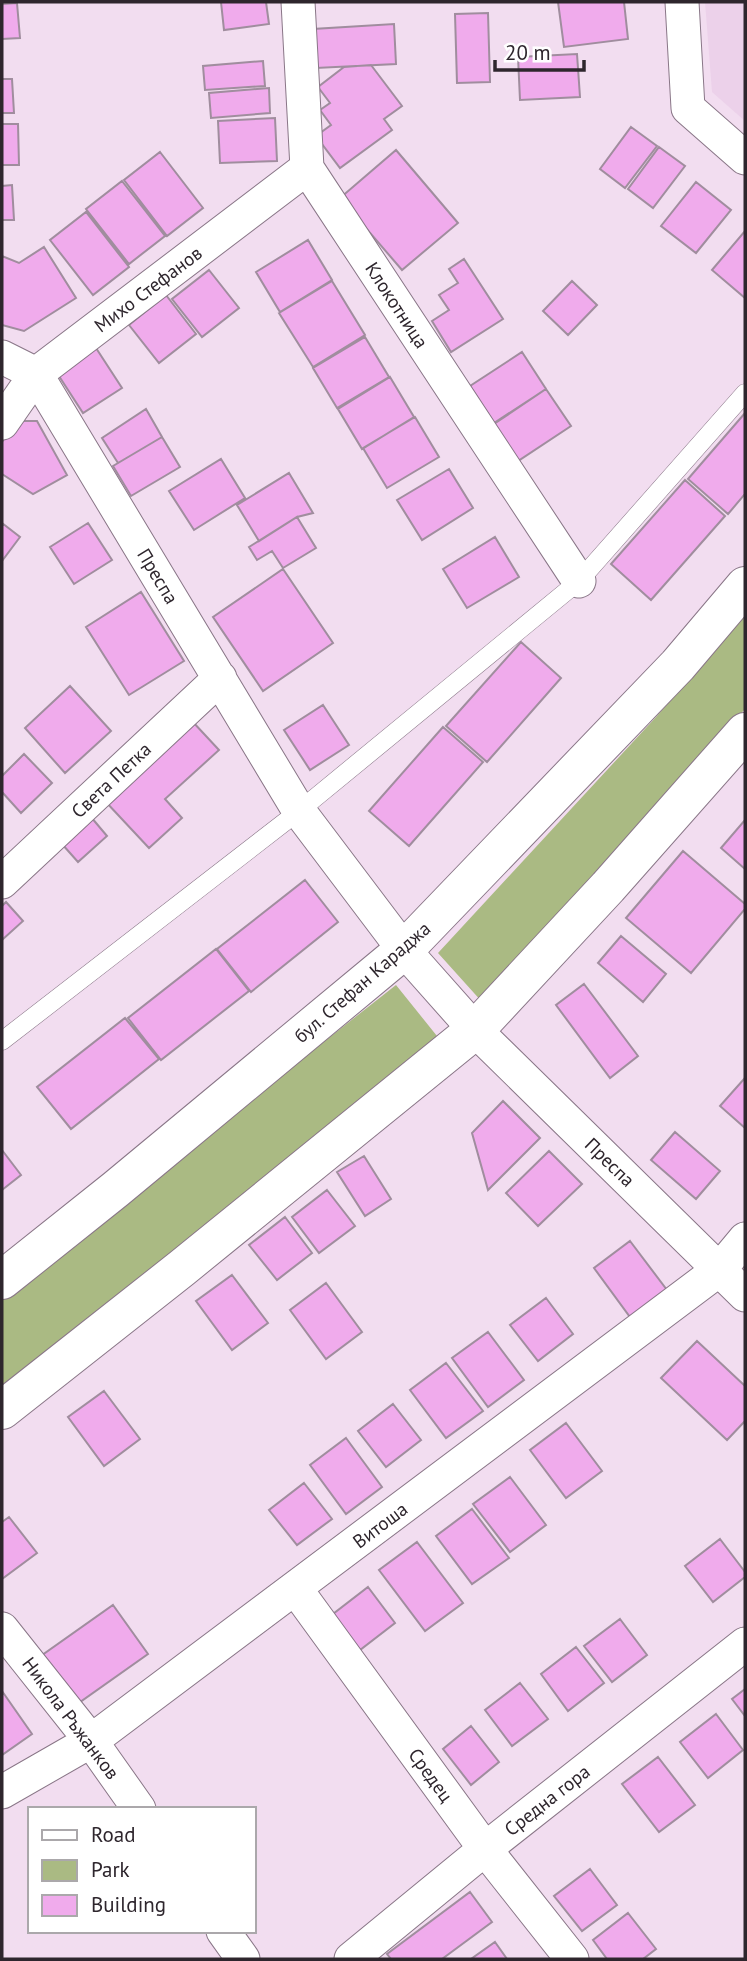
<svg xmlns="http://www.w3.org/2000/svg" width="747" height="1961" font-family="'PT Sans',sans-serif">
<rect width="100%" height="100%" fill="#f2ddf0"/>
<!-- built -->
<path fill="#ecd1ea" d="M705 2H745V121L712 92Z"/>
<!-- green -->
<path fill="#aaba83" d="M745 615V709L483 1003 438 953 656 717Z
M396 985 441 1041 2 1395V1300L128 1196Z"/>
<!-- building -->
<path fill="#f0abec" stroke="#a08d9e" stroke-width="2" d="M221 2H266L269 24 224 30Z
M558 2H624L628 39 564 47Z
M17 3 20 38 2 39V4Z
M488 13 490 82 457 83 455 14Z
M394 24 396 64 316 68 313 29Z
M577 54 580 97 520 100 518 57Z
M263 61 265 86 205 90 203 66Z
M371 65 402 106 384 119 392 130 340 168 316 136 331 125 320 110 330 103 318 87 344 67Z
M2 79H12L14 113H2Z
M269 88 270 113 211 118 209 93Z
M275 118 277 161 220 163 218 121Z
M2 124H18L19 165H2Z
M631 127 657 146 625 188 600 169Z
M659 147 685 166 653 208 628 189Z
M396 150 458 223 402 270 340 198Z
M160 152 203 208 167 236 124 180Z
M122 181 165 236 129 264 86 209Z
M696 182 731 210 696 253 661 226Z
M12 185 14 220H2V186Z
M86 212 129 267 93 295 50 240Z
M745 231V298L712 270Z
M308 240 332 280 280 312 256 272Z
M44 247 76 298 24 331 2 325V256L19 263Z
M464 259 503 319 451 352 432 321 449 310 439 295 458 283 449 269Z
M209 270 239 308 202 337 172 299Z
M332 281 365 335 313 367 279 313Z
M572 281 597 305 568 335 543 311Z
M166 295 196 334 159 363 129 325Z
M365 337 389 377 337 408 313 368Z
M96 348 122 388 83 413 57 373Z
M522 352 546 389 494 423 470 386Z
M390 377 414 417 362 449 338 409Z
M546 389 571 426 518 461 494 424Z
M146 409 162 437 118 463 102 438Z
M745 413V494L728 514 688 479Z
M415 417 439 457 387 488 363 448Z
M15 421H37L67 475 33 494 2 474V442Z
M162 437 180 467 131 496 113 466Z
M221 459 245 498 194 530 169 491Z
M449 469 473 508 422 540 397 500Z
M289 473 313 513 297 517 259 541 237 505Z
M685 480 725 516 651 600 611 564Z
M297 517 316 548 283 568 272 551 257 560 249 547Z
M2 523 20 537 2 561Z
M88 523 112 560 74 584 50 547Z
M495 537 519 577 467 608 443 569Z
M283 569 333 643 263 691 213 617Z
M141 592 184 661 129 695 86 627Z
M521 642 561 678 487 762 446 726Z
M70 686 111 731 65 773 25 728Z
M323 705 349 745 310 770 284 730Z
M192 721 219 750 165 799 182 818 149 848 105 801Z
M443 727 483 762 409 846 369 811Z
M24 754 52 783 21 813 2 792V776Z
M91 817 107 836 78 862 62 844Z
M745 820V869L721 848Z
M683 851 745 904V909L691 973 626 918Z
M305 880 338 922 251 992 217 949Z
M6 902 23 921 2 940V906Z
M621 936 666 974 643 1002 598 963Z
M216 949 249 991 161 1060 128 1018Z
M584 984 638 1056 610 1078 556 1005Z
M125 1018 159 1059 71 1129 37 1087Z
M744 1079 745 1080V1128L720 1106Z
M503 1101 540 1138 488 1190 472 1133Z
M675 1132 720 1171 696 1199 651 1160Z
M2 1150 21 1175 2 1190Z
M549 1151 582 1184 538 1226 506 1193Z
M364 1156 391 1199 365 1216 337 1172Z
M327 1190 355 1226 319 1253 292 1217Z
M285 1217 312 1253 277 1280 249 1245Z
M630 1241 667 1290 630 1317 594 1268Z
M232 1275 268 1323 232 1350 196 1301Z
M326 1283 362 1332 326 1359 290 1310Z
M546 1298 573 1334 538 1361 510 1325Z
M488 1332 524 1380 488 1407 452 1358Z
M697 1341 745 1386V1421L727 1440 661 1378Z
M446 1363 483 1411 446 1438 410 1390Z
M104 1391 140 1439 104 1466 68 1417Z
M393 1404 421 1440 386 1467 358 1431Z
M566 1423 602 1471 566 1498 530 1450Z
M346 1438 382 1487 346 1514 310 1465Z
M510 1477 546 1525 510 1552 473 1504Z
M304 1483 332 1519 297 1545 269 1510Z
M472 1509 509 1558 472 1584 436 1536Z
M9 1517 37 1553 2 1579V1522Z
M720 1539 745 1572V1577L713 1602 685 1566Z
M417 1542 463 1603 425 1631 379 1570Z
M368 1587 395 1623 360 1650 333 1614Z
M113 1605 148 1654 73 1707 38 1658Z
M620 1619 647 1655 612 1682 584 1646Z
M576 1647 604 1683 568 1711 541 1674Z
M520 1683 548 1719 512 1746 485 1710Z
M745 1689V1716L732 1699Z
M2 1691 32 1734 2 1755Z
M716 1714 743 1750 708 1778 680 1742Z
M471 1726 499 1762 471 1785 443 1749Z
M658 1757 695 1805 659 1832 622 1784Z
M590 1869 617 1905 582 1931 554 1896Z
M470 1892 492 1922 442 1959H391L387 1954Z
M628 1913 656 1949 643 1959H607L593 1940Z
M495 1942 507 1959H471Z"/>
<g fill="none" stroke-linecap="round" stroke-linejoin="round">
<!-- lane casing -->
<g stroke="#897687" stroke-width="19">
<path id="lane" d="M2 1041 299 811 579 581 745 393"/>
</g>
<!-- street casing -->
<g stroke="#897687" stroke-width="35">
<path id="street" d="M298 2 307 168 579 581
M682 2 688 108 745 158
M2 357 36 374 299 811 404 950 475 1030 745 1295
M2 423 36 374 307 168
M2 882 220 678
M295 1588 485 1849 572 1959
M2 1629 91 1741 139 1809
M2 1792 91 1741 720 1269 745 1239
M223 1931 243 1959
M351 1959 485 1849 745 1644"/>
</g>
<!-- secondary casing -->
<g stroke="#897687" stroke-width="40">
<path id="secondary" d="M2 1280 116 1189 404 950 678 665 745 586
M2 1410 182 1268 475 1030 608 887 745 732"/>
</g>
<!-- lane -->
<use href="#lane" stroke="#fff" stroke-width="18"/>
<!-- street -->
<use href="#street" stroke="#fff" stroke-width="33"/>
<!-- secondary -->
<use href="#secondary" stroke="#fff" stroke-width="38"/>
</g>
<g text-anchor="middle" stroke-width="6" stroke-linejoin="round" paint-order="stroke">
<!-- street labels -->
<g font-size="19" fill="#2e262d" stroke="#fff">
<text transform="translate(148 289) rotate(-37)" y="7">Михо Стефанов</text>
<text transform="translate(397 305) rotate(57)" y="7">Клокотница</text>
<text transform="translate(158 576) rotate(59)" y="7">Преспа</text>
<text transform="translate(111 780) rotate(-43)" y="7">Света Петка</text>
<text transform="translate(362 982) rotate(-41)" y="7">бул. Стефан Караджа</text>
<text transform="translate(610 1162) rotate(44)" y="7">Преспа</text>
<text transform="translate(380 1525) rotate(-37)" y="7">Витоша</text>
<text transform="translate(71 1718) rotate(53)" y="7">Никола Ръжанков</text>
<text transform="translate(431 1775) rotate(54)" y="7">Средец</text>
<text transform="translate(547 1800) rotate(-38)" y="7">Средна гора</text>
</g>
</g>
<!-- border -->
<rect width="747" height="1961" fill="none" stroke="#2e262d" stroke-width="7"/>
<!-- legend -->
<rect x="28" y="1807" width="228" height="126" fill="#ffffff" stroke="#aba8ab" stroke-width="2"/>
<rect x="42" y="1830" width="35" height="10" fill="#ffffff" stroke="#aba8ab" stroke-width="2"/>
<text x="91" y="1842" font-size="21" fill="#2e262d">Road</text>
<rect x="42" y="1860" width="35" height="21" fill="#aaba83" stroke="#aba8ab" stroke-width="2"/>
<text x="91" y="1877" font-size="21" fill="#2e262d">Park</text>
<rect x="42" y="1895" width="35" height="21" fill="#f0abec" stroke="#aba8ab" stroke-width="2"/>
<text x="91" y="1912" font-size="21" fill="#2e262d">Building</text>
<!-- scale -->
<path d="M495 60v10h89v-10" fill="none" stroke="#2e262d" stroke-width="3.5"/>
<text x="505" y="60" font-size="21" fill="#2e262d" stroke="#ffffff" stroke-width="5" paint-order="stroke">20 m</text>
</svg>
